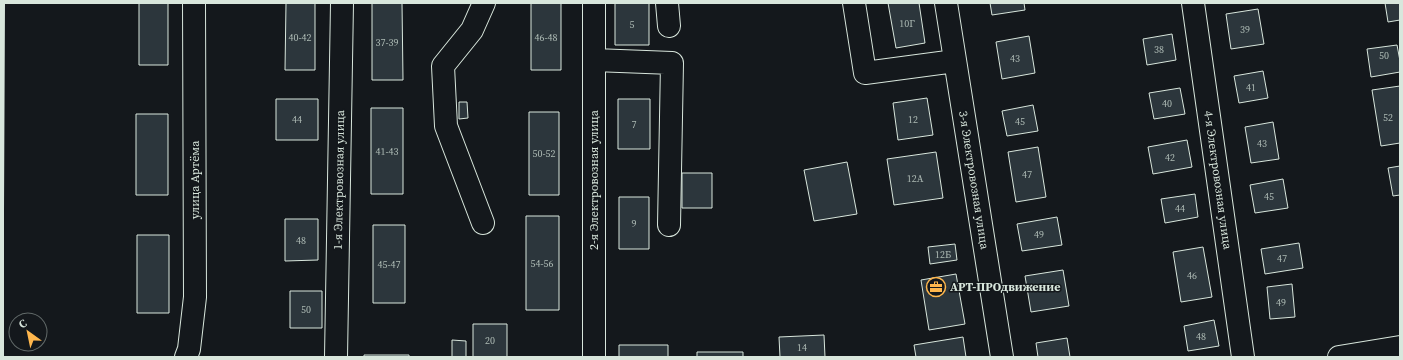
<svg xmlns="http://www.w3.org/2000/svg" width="1403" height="360" font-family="'Source Serif 4',serif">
<rect width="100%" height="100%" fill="#14181c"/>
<!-- building -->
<path fill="#2c363c" stroke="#d8e6dc" d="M139 3H168V65H139Z
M286 3H315V70H285Z
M372 3H402L403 80H372Z
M531 3H561V70H531Z
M615 3H649V45H615Z
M888 3H919L925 43 896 48Z
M990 3H1024L1025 10 992 15Z
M1385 3H1400V20L1388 22Z
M1258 9 1264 44 1231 49 1226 14Z
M1172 34 1176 60 1147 65 1143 39Z
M1029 36 1035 73 1002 79 996 42Z
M1397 45 1400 61V72L1371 77 1367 49Z
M1263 71 1268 98 1239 103 1234 76Z
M1400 86V143L1381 146 1372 90Z
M1180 88 1185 114 1154 119 1149 93Z
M927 98 933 135 898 140 893 103Z
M276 99H318V140H276Z
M618 99H650V149H618Z
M459 102H467L468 118 459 119Z
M1033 105 1038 131 1007 136 1002 111Z
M371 108H403V194H371Z
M529 112H559V195H529Z
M136 114H168V195H136Z
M1273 122 1279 159 1251 163 1245 127Z
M1187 140 1192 167 1153 174 1148 147Z
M1038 147 1046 197 1016 202 1008 152Z
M936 152 943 198 894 205 887 159Z
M847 162 857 214 814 221 804 170Z
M1400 166V195L1393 196 1388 168Z
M682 173H712V208H682Z
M1283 179 1288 208 1255 213 1250 185Z
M1195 194 1198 217 1165 223 1161 199Z
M619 197H649V249H619Z
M526 216H559V310H526Z
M1057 217 1062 245 1022 251 1017 224Z
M285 219H318V260L285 261Z
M373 225H405V303H373Z
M137 235H169V313H137Z
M1299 243 1303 268 1265 274 1261 249Z
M955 244 957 260 930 264 928 247Z
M1203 247 1212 297 1181 302 1173 252Z
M1063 270 1069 306 1031 312 1025 276Z
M956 274 965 324 929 330 921 280Z
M1292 284 1295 317 1270 319 1267 287Z
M290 291H322V328H290Z
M1214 320 1219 346 1188 351 1184 326Z
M473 324H507V357H473Z
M824 335 825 357H780L779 337Z
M963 337 966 357H916L914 345Z
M1067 338 1070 357H1038L1036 343Z
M452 340 466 341V357H452Z
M619 345H668V357H619Z
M697 352H743V357H697Z
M364 355H409V357H364Z"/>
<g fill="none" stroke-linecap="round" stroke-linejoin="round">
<!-- minor casing -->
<g stroke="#d8e6dc" stroke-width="24">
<path id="minor" d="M594 3V357
M667 3 669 26
M854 3 865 73 955 61
M946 3 1002 357
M1193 3 1243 357
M594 60 672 63 669 225
M483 223 446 126 443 66 472 30 484 3
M186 357 189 349 195 297 194 3
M336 357 342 3
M1339 357 1400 347"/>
</g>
<!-- minor -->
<use href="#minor" stroke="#14181c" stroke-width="22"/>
<!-- wall -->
<path stroke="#d8e6dc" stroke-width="2" d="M3 211 4 3"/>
</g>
<!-- icons -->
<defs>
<g id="office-ring" transform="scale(1)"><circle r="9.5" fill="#14181c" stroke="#ffb74d" stroke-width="1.5"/><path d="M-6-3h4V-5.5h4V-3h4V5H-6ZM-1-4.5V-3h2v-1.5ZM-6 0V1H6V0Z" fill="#ffb74d"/></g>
</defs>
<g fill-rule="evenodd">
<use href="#office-ring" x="936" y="287"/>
</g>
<g text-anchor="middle" stroke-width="3" stroke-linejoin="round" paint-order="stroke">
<!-- number labels -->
<g font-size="10" fill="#adbab4">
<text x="907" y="27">10Г</text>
<text x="632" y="28">5</text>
<text x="1245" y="33">39</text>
<text x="300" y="41">40-42</text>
<text x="546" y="41">46-48</text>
<text x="387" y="46">37-39</text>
<text x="1159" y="53">38</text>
<text x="1384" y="59">50</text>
<text x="1015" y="62">43</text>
<text x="1251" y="91">41</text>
<text x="1167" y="107">40</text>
<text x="1388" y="121">52</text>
<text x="297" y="123">44</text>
<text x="913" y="123">12</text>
<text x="1020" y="125">45</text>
<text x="634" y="128">7</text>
<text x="1262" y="147">43</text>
<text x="387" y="155">41-43</text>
<text x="544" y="157">50-52</text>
<text x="1170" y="161">42</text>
<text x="1027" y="178">47</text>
<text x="915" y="182">12А</text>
<text x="1269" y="200">45</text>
<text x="1180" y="212">44</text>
<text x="634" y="227">9</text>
<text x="1039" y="238">49</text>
<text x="301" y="244">48</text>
<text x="943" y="258">12Б</text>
<text x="1282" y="262">47</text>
<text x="542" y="267">54-56</text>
<text x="389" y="268">45-47</text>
<text x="1192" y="279">46</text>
<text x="1281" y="306">49</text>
<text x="306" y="313">50</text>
<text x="1201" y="340">48</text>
<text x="490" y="344">20</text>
<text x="802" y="351">14</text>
</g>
<!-- street labels -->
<g font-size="12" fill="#d8e6dc" stroke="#14181c">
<text transform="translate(195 180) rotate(-90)" y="4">улица Артёма</text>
<text transform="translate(339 180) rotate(-89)" y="4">1-я Электровозная улица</text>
<text transform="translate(594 180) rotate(-90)" y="4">2-я Электровозная улица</text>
<text transform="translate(974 180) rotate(81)" y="4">3-я Электровозная улица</text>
<text transform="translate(1218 180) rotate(82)" y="4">4-я Электровозная улица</text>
</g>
<!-- poi labels -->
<g font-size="12" font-weight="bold" fill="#d8e6dc" stroke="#14181c" text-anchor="start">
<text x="950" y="291">АРТ-ПРОдвижение</text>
</g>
</g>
<!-- border -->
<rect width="1403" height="360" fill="none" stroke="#d8e6dc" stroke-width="8"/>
<!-- north arrow -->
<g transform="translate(28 332) rotate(327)"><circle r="19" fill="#14181c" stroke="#626a69"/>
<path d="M0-3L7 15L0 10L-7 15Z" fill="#ffb74d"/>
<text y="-6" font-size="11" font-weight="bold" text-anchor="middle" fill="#d8e6dc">С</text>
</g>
</svg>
